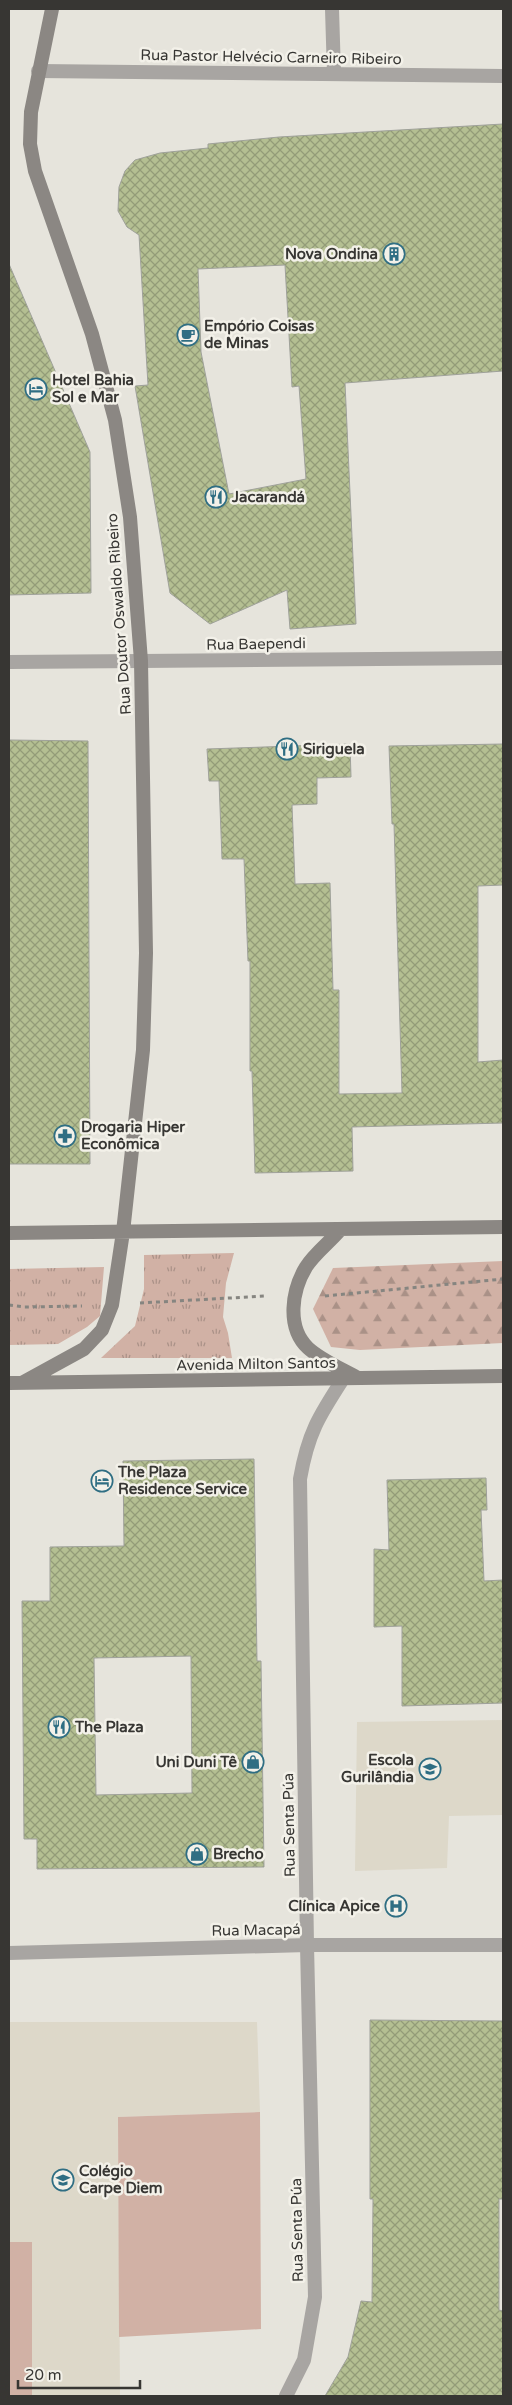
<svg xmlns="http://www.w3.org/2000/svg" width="512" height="2405" font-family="'Varela Round',sans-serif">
<defs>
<pattern id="grass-tufts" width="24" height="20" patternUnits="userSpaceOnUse" patternTransform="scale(1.25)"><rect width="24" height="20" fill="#d1b1a5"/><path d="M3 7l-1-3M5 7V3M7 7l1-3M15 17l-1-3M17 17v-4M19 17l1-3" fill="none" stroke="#aa9187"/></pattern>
<pattern id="forest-firs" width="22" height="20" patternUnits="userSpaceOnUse" patternTransform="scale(1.25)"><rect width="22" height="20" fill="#d1b1a5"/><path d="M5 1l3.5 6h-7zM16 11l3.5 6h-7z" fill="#aa9187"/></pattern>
<pattern id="building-cross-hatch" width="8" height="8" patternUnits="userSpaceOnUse" patternTransform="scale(1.25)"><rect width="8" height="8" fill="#b4bf92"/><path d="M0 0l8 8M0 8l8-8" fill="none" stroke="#939c78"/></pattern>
</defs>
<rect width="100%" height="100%" fill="#e6e4dc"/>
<!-- built -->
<path fill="#ddd8c9" d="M503 1720V1815L449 1816 447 1868 355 1871 357 1722Z
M9 2022H257L260 2112 118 2117 120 2396H32V2242H9Z"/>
<!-- grass -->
<path fill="url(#grass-tufts)" d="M234 1253 226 1283 223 1317 228 1333 232 1358H101L135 1326 144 1289V1255Z
M104 1267 100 1316 87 1327 58 1344 9 1345V1269Z"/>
<!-- forest -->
<path fill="url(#forest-firs)" d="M503 1261V1343L360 1350 331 1347 313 1309 333 1268Z"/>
<!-- garden -->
<path fill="#d1b1a5" d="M260 2112 261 2329 119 2337 118 2117Z
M32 2242V2396H9V2242Z"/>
<!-- building -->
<path fill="url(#building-cross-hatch)" stroke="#9fa19a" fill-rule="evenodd" d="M503 124V371L345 383 356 624 290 629 287 590 210 624 170 593 135 386 148 385 139 235 127 227 118 211 119 187 125 171 135 160 160 153 208 148V144L279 137ZM285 265 292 387 299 386 306 479 229 494 201 352 198 269Z
M9 264 90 452 91 593 9 595Z
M9 740 88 741 90 1164H9Z
M350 744 351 777 317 778V804L292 805 295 884 330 883 333 990H339V1094L402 1093 394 824H392L389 746 503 744V885L478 886V1062L503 1060V1123L352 1127 353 1171 255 1173 252 1071H250V961H248L244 859H222L219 781H209L207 749Z
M254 1459 257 1661H261L264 1867 37 1869V1839H24L22 1601H50V1547L124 1546 123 1461ZM191 1656 192 1793 96 1795 94 1658Z
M486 1478 487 1510H481L484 1581 503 1580V1703L402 1706V1626L374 1627V1549L389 1550 387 1480Z
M370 2020 503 2021V2199H499V2310L503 2311V2396H325L348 2357 361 2301 372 2302 373 2199H370Z"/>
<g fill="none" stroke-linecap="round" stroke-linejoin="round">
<!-- path -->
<path stroke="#868580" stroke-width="3" stroke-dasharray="4 4" stroke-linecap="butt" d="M325 1296 503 1279
M140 1303 266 1296
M9 1305 24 1307 82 1306"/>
<!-- pedestrian -->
<path stroke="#a8a5a2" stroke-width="14" d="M9 662 141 661"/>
<!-- minor -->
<path stroke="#a8a5a2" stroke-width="14" d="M332 9 334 74
M38 71 503 76
M141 661 503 658
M9 1953 307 1945H503
M286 2396 304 2360 315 2297 307 1945 300 1479C308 1433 319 1416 343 1379"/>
<!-- secondary -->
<path stroke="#8b8783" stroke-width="14" d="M340 1230C330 1242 315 1253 306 1267 292 1290 286 1327 308 1348 321 1360 342 1369 358 1378
M9 1233 503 1227
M9 1383 503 1376
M22 1383 84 1349 102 1330 112 1305 123 1232 143 1050 146 953 141 661 130 517 115 420 92 334 35 171 30 144 31 112 52 9"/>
</g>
<!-- icons -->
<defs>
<g id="building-ring" transform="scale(1.125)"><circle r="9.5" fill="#f3f1e9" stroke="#2f6e83" stroke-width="1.5"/><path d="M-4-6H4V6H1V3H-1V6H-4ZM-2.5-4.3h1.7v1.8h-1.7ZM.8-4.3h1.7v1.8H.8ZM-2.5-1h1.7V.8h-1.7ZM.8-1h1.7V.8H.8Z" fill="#2f6e83"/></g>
<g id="cafe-ring" transform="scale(1.125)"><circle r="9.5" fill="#f3f1e9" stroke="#2f6e83" stroke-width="1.5"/><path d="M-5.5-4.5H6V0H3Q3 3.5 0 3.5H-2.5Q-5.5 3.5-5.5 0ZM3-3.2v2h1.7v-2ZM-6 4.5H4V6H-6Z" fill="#2f6e83"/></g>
<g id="hotel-ring" transform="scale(1.125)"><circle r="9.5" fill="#f3f1e9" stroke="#2f6e83" stroke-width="1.5"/><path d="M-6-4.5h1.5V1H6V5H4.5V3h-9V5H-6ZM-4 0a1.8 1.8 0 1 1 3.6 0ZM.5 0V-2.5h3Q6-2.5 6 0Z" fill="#2f6e83"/></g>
<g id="restaurant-ring" transform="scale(1.125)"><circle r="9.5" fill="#f3f1e9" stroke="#2f6e83" stroke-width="1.5"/><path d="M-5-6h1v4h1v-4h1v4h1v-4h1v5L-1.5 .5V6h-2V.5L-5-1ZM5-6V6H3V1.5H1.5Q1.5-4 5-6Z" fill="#2f6e83"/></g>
<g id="pharmacy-ring" transform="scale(1.125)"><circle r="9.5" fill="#f3f1e9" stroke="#2f6e83" stroke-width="1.5"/><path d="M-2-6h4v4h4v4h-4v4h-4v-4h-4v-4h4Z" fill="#2f6e83"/></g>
<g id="shop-ring" transform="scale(1.125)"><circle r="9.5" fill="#f3f1e9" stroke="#2f6e83" stroke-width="1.5"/><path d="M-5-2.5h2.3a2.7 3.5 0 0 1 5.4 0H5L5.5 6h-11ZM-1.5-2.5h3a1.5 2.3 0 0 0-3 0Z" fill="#2f6e83"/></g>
<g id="school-ring" transform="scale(1.125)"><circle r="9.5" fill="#f3f1e9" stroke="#2f6e83" stroke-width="1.5"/><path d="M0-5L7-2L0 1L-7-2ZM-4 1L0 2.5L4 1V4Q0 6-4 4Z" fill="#2f6e83"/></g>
<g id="hospital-ring" transform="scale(1.125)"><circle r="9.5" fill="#f3f1e9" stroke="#2f6e83" stroke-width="1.5"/><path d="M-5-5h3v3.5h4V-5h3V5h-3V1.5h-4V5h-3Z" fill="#2f6e83"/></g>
</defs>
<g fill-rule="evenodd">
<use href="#building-ring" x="394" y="254"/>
<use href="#cafe-ring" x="188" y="335"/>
<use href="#hotel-ring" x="36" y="389"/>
<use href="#restaurant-ring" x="216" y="497"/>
<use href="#restaurant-ring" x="287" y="749"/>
<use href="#pharmacy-ring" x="65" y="1136"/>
<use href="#hotel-ring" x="102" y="1481"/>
<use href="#restaurant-ring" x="59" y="1727"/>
<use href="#shop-ring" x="253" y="1762"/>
<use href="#school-ring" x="430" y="1769"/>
<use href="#shop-ring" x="197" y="1854"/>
<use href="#hospital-ring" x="396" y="1906"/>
<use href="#school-ring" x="63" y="2180"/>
</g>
<g text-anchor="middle" stroke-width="5" stroke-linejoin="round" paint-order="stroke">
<!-- street labels -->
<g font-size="15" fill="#373633" stroke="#f3f1e9">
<text transform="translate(271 57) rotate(1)" y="5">Rua Pastor Helvécio Carneiro Ribeiro</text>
<text transform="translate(119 614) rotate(-94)" y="5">Rua Doutor Oswaldo Ribeiro</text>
<text transform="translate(256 644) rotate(-1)" y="5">Rua Baependi</text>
<text transform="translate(256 1364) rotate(-1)" y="5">Avenida Milton Santos</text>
<text transform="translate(289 1825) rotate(-91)" y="5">Rua Senta Púa</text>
<text transform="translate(256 1930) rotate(-1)" y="5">Rua Macapá</text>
<text transform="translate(297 2230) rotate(-91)" y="5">Rua Senta Púa</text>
</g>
<!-- poi labels -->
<g font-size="15" font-weight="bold" fill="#373633" stroke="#f3f1e9" text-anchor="start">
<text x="378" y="259" text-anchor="end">Nova Ondina</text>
<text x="204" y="331">Empório Coisas<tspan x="204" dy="17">de Minas</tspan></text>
<text x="52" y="385">Hotel Bahia<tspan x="52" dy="17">Sol e Mar</tspan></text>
<text x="232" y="502">Jacarandá</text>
<text x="303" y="754">Siriguela</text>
<text x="81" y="1132">Drogaria Hiper<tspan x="81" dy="17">Econômica</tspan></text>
<text x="118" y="1477">The Plaza<tspan x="118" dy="17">Residence Service</tspan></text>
<text x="75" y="1732">The Plaza</text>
<text x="414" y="1765" text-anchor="end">Escola<tspan x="414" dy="17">Gurilândia</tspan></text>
<text x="237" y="1767" text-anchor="end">Uni Duni Tê</text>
<text x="213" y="1859">Brecho</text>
<text x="380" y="1911" text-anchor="end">Clínica Apice</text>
<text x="79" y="2176">Colégio<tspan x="79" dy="17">Carpe Diem</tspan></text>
</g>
</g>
<!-- border -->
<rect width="512" height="2405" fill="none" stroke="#373633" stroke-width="20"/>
<!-- scale -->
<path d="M18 2380v8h122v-8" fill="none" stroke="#373633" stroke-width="2.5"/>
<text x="25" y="2380" font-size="15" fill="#373633" stroke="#f3f1e9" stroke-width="4" paint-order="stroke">20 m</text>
</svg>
